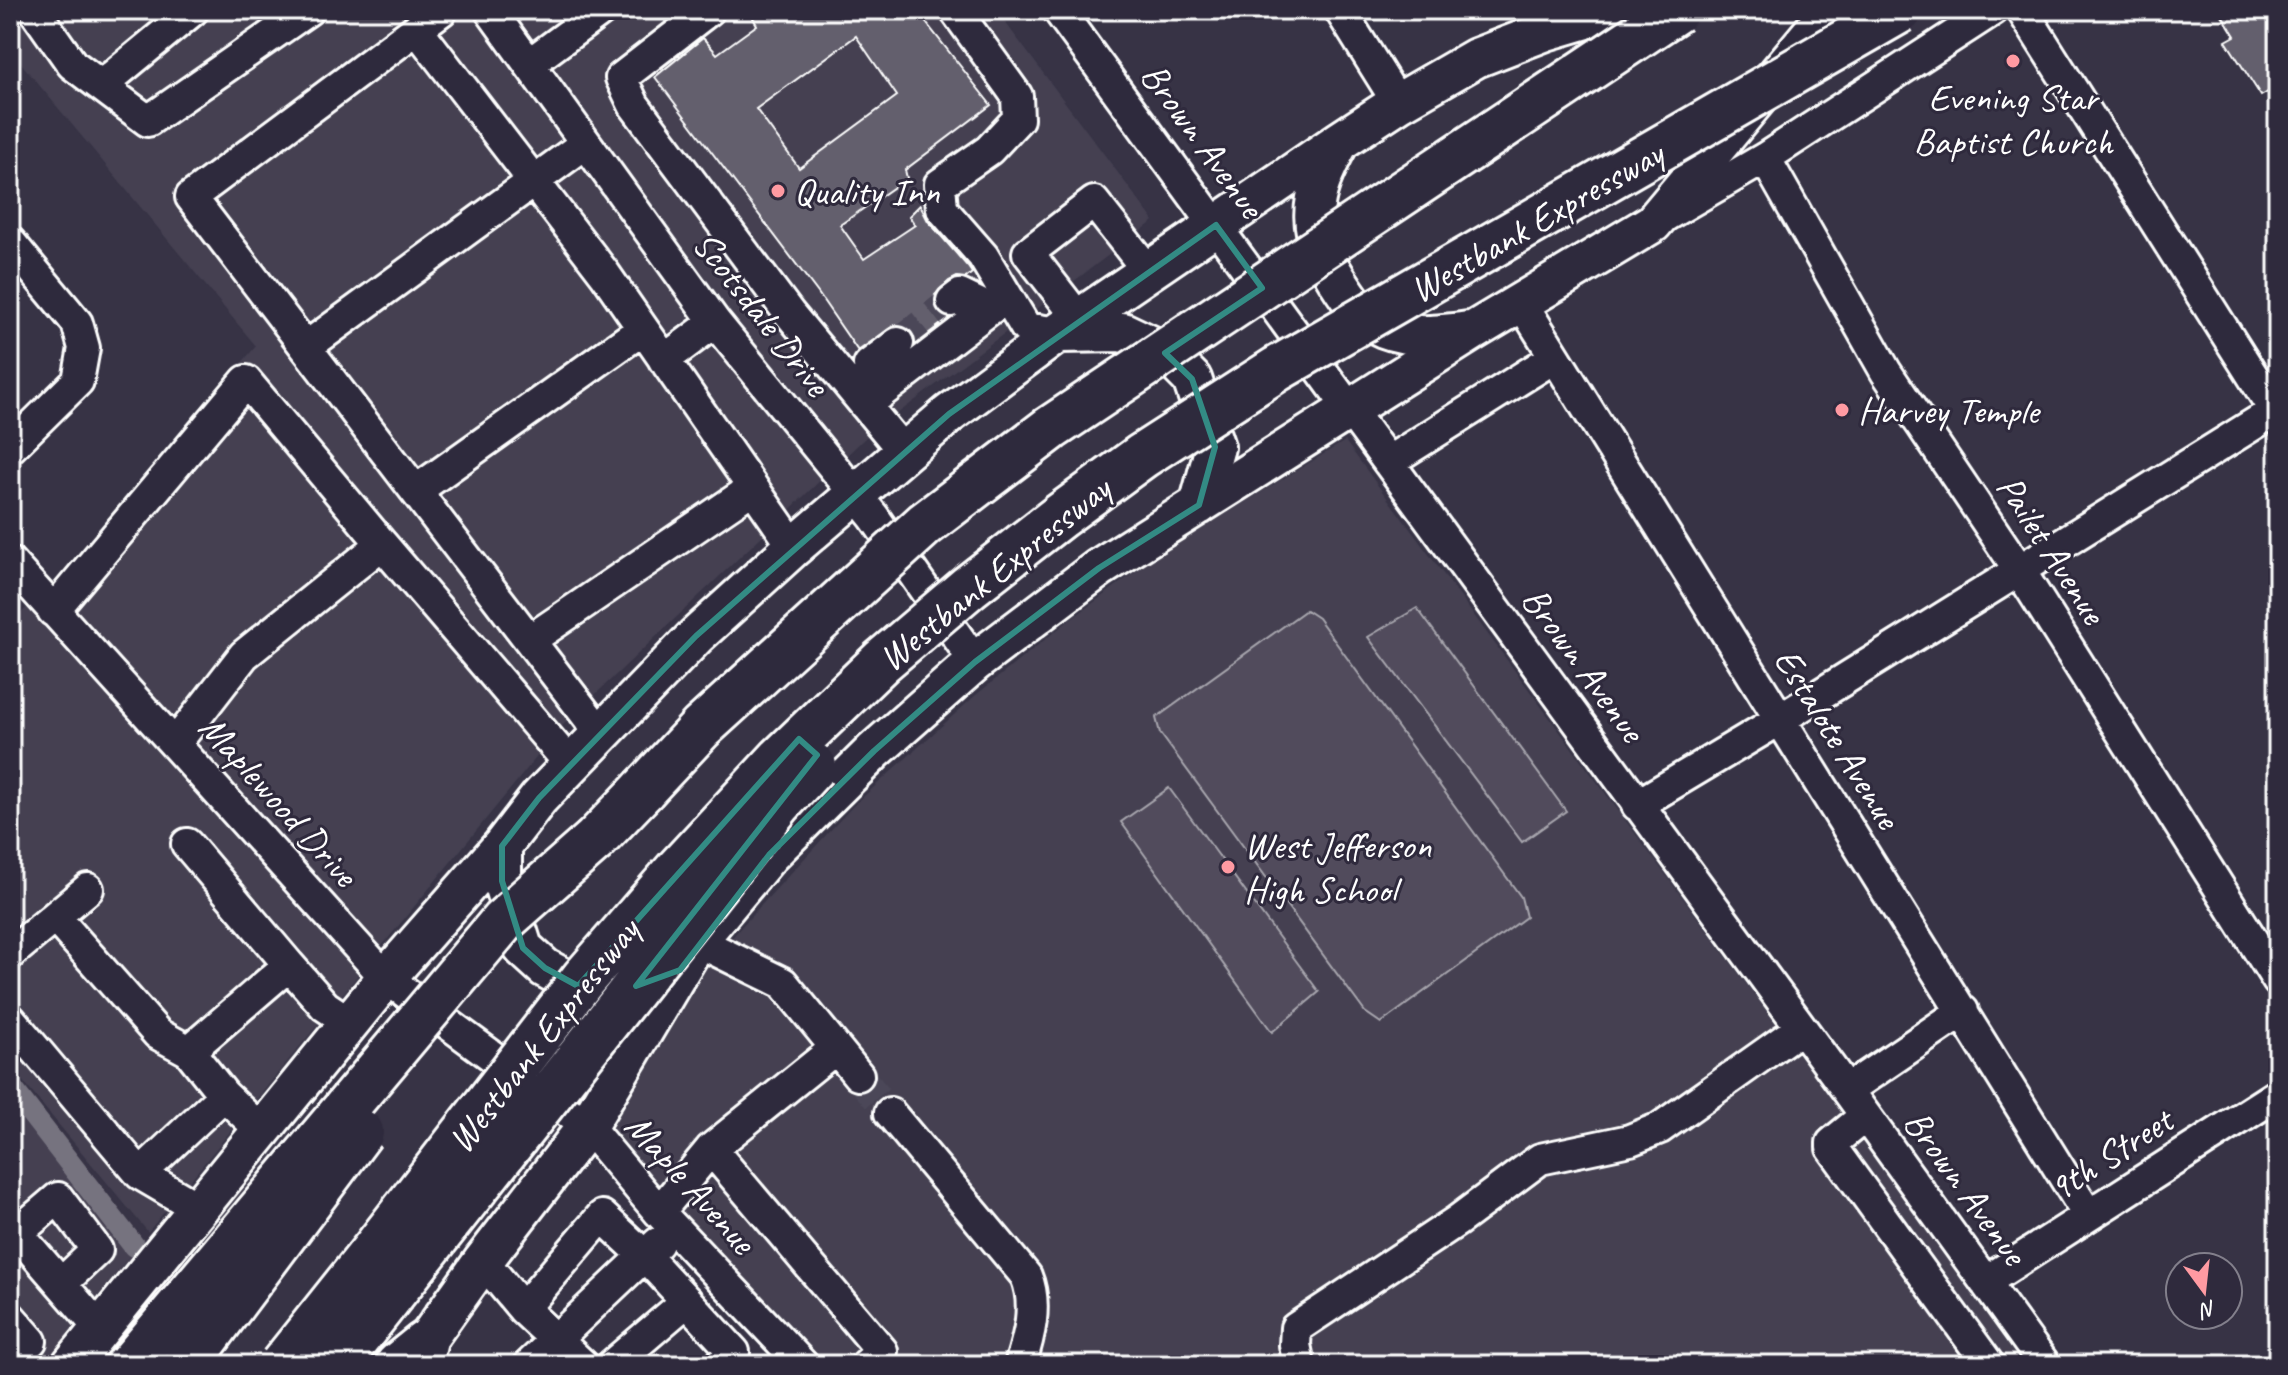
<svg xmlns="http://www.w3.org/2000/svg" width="2288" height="1375" font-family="Caveat,sans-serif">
<rect width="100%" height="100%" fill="#373345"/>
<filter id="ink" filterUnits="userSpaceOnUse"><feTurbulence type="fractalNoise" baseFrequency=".0125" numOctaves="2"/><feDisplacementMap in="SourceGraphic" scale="16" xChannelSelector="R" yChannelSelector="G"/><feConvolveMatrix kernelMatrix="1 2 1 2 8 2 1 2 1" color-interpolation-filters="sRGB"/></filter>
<g filter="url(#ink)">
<!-- built -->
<path fill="#444051" d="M10 10H996L1154 221 865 438 562 726 148 1232 10 1066V622L55 584 256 346 10 50Z
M1345 441 2028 1365H813L589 1108 742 926 852 807 976 695 1063 625 1158 555Z
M10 1099 79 1177 134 1251 43 1365H10Z"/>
<!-- green -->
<path fill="#514c5c" stroke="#a8a6ae" stroke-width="2" d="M1417 608 1566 811 1522 842 1368 637Z
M1306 610 1318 618 1521 897 1526 917 1381 1023 1365 1012 1160 733 1156 718Z
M1169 788 1319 992 1272 1032 1121 822Z"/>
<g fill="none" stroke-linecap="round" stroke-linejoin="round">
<!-- canal -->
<path stroke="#76737f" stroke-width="22" d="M10 1086 134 1246"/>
</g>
<!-- building -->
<path fill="#635f6d" stroke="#fff" stroke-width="2" fill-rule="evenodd" d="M764 10H916L991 105 905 170 907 178 840 225 864 259 915 225 909 216 920 205 928 221 968 267 972 273 966 278 957 277 949 281 935 295 934 304 937 311 949 318 916 343 912 332 904 326 895 325 858 351 818 293 655 77 703 38 717 54 757 25 753 18ZM856 36 897 96 799 168 756 109Z
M2219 10H2278V86L2261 96 2226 41 2235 36Z"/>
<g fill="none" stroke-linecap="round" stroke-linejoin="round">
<!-- minor-tunnel -->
<path stroke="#4b4758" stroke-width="30" stroke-dasharray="30 15" stroke-linecap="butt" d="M898 343 952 301
M858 1075 890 1113"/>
<!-- minor casing -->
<g stroke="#fff" stroke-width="36">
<path id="minor" d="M43 10 37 14 72 64 148 121 308 10
M442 10 191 197 601 734
M490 10 715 322 874 517 975 662
M709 10 621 78 634 105 789 313 904 452
M955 10 1017 96 1018 119 989 150 940 184 942 209 983 256 1026 328 1058 333
M1058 10 1847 1090 2045 1365
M1340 10 1398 103
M2022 10 2278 416
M417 29 605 274 794 547
M529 64 602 10
M102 85 193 10
M1765 158 1886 372 2020 571 2278 981
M1665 216 1765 158 1993 10
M10 242 77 323 84 348 78 381 10 448
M952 301 960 295 989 309
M1521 302 2088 1215
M1079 319 1028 253 1094 202 1148 271
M306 347 586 143
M664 360 715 322
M879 395 869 365 898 343
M865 405 1007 296
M1388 462 1555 357
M417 490 643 329
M382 544 571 765
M10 562 386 978 587 1126 659 1212 803 1365
M53 611 246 381 382 544 244 655 175 744
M530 640 753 488
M1637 805 1779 720 2278 409
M187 844 289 965
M55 917 158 1034 189 1051
M10 954 88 889
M10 1019 140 1174 198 1208
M836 1048 858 1075
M1847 1090 1963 1011
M890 1113 1026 1276C1038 1305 1029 1337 1020 1365
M1865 1116 1832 1143V1148L1989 1365
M261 1130 224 1095 189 1051 289 965 325 1006 349 1022
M711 1149 882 1351 866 1365
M140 1174 224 1095
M659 1212 711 1149 836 1048 783 983 697 941
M10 1225 100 1329
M10 1239 58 1198 97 1250 61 1284
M483 1261 523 1309 583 1365
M1985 1282 2278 1094
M523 1309 602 1216 645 1256 734 1352 720 1365
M10 1317 31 1341 10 1358
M529 1365 658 1243
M612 1365 687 1301
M1299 1365 1295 1345 1296 1328 1457 1221 1540 1159 1630 1140 1660 1128 1801 1028"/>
</g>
<!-- major casing -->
<g stroke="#fff" stroke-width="44">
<path id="major" d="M1340 141C1306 202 1304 231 1344 290 1354 305 1365 320 1384 328 1412 339 1440 335 1469 331
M1058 333 1123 332 1165 352 1192 379 1215 447 1199 505
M502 846V881L523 948 545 968 589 992H605
M71 1365 386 978 502 846 539 798 696 636 794 547 949 414 1058 333 1340 141 1398 103 1476 58 1546 31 1617 10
M409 1365 483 1261 587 1126 697 941 769 855 874 751 975 662 1099 568 1473 331 1653 223 1831 10"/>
</g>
<!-- highway casing -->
<g stroke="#fff" stroke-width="50">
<path id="highway" d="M595 840 644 789
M398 1365 424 1344"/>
</g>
<!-- minor -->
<use href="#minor" stroke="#2f2a3d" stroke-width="30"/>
<!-- major -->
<use href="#major" stroke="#2f2a3d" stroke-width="38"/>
<!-- highway -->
<use href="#highway" stroke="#2f2a3d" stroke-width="44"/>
<!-- highway-bridge casing -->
<g stroke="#fff" stroke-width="50" stroke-linecap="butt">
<path id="highway-bridge" d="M644 789 701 728 925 524 1051 428 1677 10
M130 1365 503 921 595 840
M187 1365 361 1132
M282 1365 373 1251 584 978 679 868 781 758 882 661 969 587 1060 516 1142 456 1277 369 1901 10
M336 1365 779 804 814 766"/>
</g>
<!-- highway-bridge -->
<use href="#highway-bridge" stroke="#2f2a3d" stroke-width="44"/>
</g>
</g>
<!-- marked area -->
<path fill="none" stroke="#338b84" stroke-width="6" stroke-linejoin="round" d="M1216 225 1262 288 1165 353 1192 379 1215 447 1199 505 1099 568 975 662 874 751 769 855 680 970 636 986 817 755 799 739 578 986 545 968 523 948 502 881V846L539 798 696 636 949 414Z"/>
<!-- markers -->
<g fill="#ff9aa2" stroke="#2f2a3d" stroke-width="3">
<circle cx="2013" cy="61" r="8"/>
<circle cx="778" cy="191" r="8"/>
<circle cx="1842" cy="410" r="8"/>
<circle cx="1228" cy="867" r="8"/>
</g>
<g text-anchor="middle" stroke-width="6" stroke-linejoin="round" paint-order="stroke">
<!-- poi labels -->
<g font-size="38" fill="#fff" stroke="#2f2a3d" text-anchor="start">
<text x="2013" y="110" text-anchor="middle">Evening Star<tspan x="2013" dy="44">Baptist Church</tspan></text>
<text x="794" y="204">Quality Inn</text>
<text x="1858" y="423">Harvey Temple</text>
<text x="1244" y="858">West Jefferson<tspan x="1244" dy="44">High School</tspan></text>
</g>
<!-- street labels -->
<g font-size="38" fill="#fff" stroke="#2f2a3d">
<text transform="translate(1203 140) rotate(54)" y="13">Brown Avenue</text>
<text transform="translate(1536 221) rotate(-30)" y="13">Westbank Expressway</text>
<text transform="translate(762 313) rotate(52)" y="13">Scotsdale Drive</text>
<text transform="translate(2052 549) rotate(57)" y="13">Pailet Avenue</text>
<text transform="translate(994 573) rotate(-39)" y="13">Westbank Expressway</text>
<text transform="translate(1584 664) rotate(54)" y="13">Brown Avenue</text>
<text transform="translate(1838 738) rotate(58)" y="13">Estalote Avenue</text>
<text transform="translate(279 800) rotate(48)" y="13">Maplewood Drive</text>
<text transform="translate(543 1035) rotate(-52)" y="13">Westbank Expressway</text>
<text transform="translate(2110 1154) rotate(-33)" y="13">9th Street</text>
<text transform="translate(691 1183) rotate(48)" y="13">Maple Avenue</text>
<text transform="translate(1966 1187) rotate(54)" y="13">Brown Avenue</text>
</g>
</g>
<!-- margin -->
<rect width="2288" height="1375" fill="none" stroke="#2f2a3d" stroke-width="40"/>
<rect x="20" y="20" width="2248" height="1335" fill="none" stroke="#fff" stroke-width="3" filter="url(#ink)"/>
<!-- north arrow -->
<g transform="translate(2204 1291) rotate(165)"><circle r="38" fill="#2f2a3d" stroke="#827f8b" stroke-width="2"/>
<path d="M0-6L14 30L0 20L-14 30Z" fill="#ff9aa2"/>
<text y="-12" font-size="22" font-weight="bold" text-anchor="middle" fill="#ffffff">N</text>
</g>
</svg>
